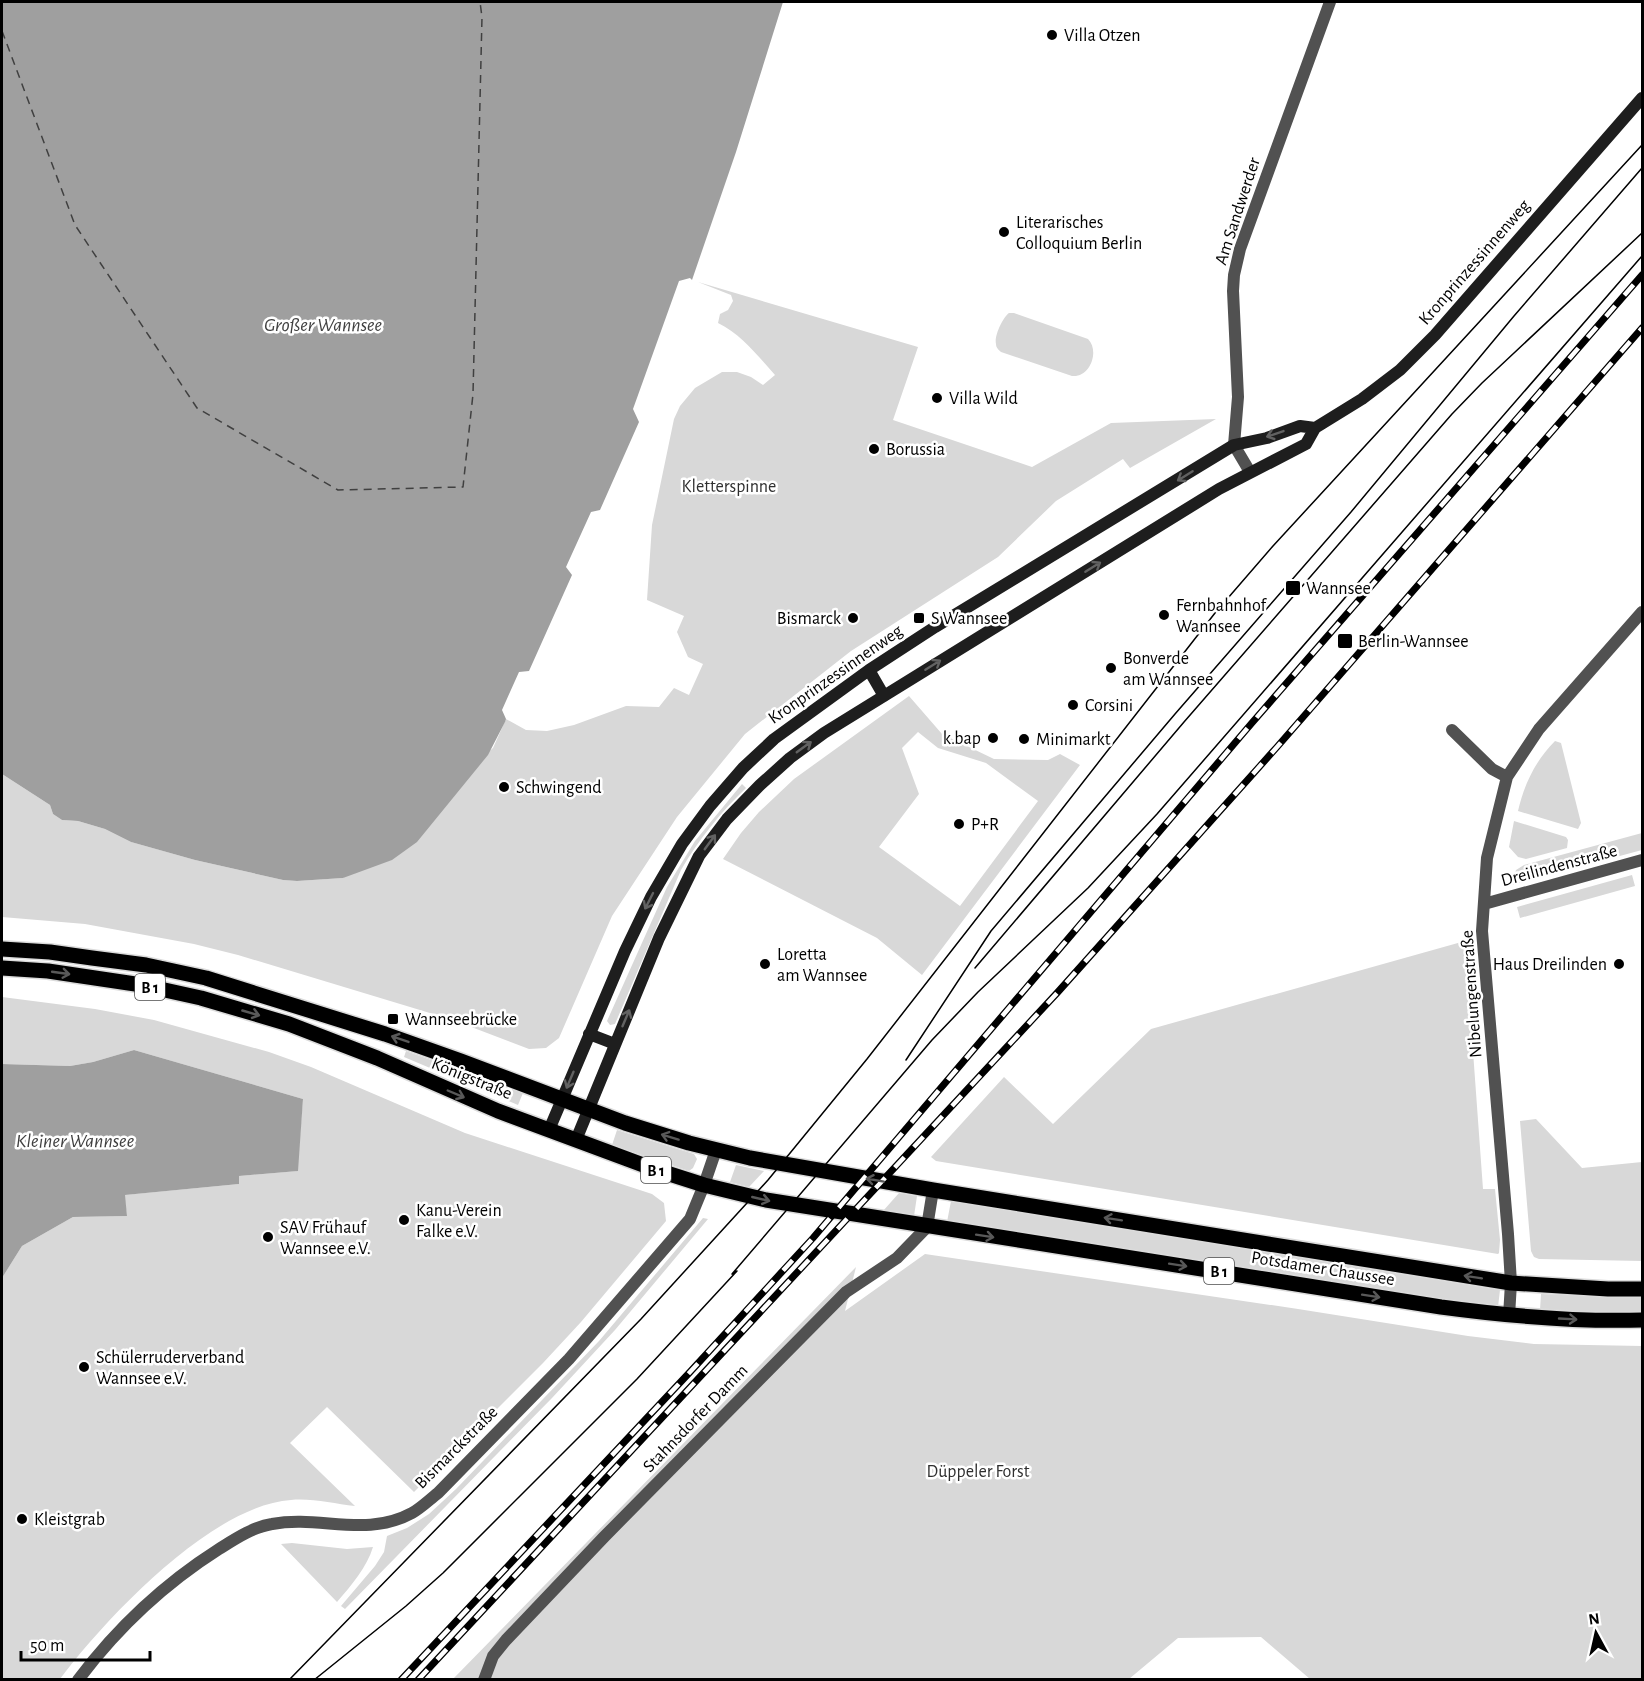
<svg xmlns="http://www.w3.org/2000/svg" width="1644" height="1681" font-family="'Alegreya Sans',sans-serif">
<rect width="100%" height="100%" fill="#fff"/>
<!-- green -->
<path fill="#d8d8d8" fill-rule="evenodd" d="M698 282 918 347 893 420 1032 467 1111 423 1216 419 1130 468 1123 459 1056 501 998 557 851 651 745 734 677 817 612 916 559 1038 546 1048 529 1049 453 1020 238 955 194 944 85 924 2 917V774L50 805 53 814 62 820 78 821 105 829 131 842 195 860 283 880 297 881 343 878 493 748 506 719 526 730 547 731 574 725 626 706 659 707 674 688 689 695 703 664 688 657 677 632 684 616 647 600 652 525 674 419 680 406 695 388 722 372H737L751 377 763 385 775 375C757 355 742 335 718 323L720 314 728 310 733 301 731 295Z
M1009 313H1014L1088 339C1100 351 1090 378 1072 376L1001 352C999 350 996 348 996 344 994 336 1003 317 1009 313Z
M909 696 942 734 994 759 1048 760 1060 754 1080 765 922 975 877 938 723 859 741 833 759 812 794 779ZM918 732 938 748 986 763 1038 801 960 906 879 847 919 794 902 748Z
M1555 741 1561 743 1581 823 1578 829 1518 811C1524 785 1535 761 1555 741Z
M742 784 746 788C721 812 699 839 681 870L615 1024 610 1025 607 1021 667 887 695 841Z
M1514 821 1566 837 1568 840 1567 848 1526 859 1518 857 1509 847Z
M1642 833V850L1512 885 1516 870 1524 865Z
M1632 875 1635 886 1520 918 1517 907Z
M1465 941 1483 1189H1495L1500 1240 1499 1253 1498 1254 936 1161 931 1157 1004 1077 1053 1124 1151 1029Z
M2 997 95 1009 154 1020 269 1052 311 1067 465 1133 652 1194 664 1203 666 1221 581 1322 543 1363 414 1492 327 1407 290 1443 355 1506C334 1504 312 1498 291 1500 212 1505 105 1619 60 1679H2V1278L22 1246 73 1217 127 1216 124 1195 239 1184 238 1176 297 1171 303 1099 134 1050 93 1062 70 1066 2 1064Z
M406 1051 523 1093 518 1105 404 1057Z
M1536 1119 1582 1168 1642 1162V1261L1539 1259 1534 1257 1531 1251 1520 1121Z
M617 1130 694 1154 697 1159 693 1168 689 1171 612 1145Z
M736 1165 764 1171 749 1187 730 1182Z
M899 1193 917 1196 914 1216 883 1211Z
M951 1201 1500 1290 1498 1307 1434 1298 947 1222Z
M703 1218 708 1219 615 1330 552 1398 345 1609 341 1606 375 1566 384 1552 387 1536 407 1528 429 1514 456 1489 599 1341Z
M925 1254 1298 1309 1468 1336 1534 1344 1642 1346V1679H1310L1261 1637 1178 1638 1129 1679 452 1680 856 1267 845 1311Z
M1541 1294 1642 1297V1313L1540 1310Z
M292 1543 347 1549 373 1547C367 1567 351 1586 337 1602L281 1544Z"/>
<!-- water -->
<path fill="#9f9f9f" d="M2 2H783L736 152 692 280 690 278 679 281 633 409 639 422 600 510 591 512 566 567 572 575 529 671 519 672 502 710 506 719 505 722 488 755 417 842 392 860 343 878 297 881 283 880 195 860 131 842 105 829 78 821 62 820 53 814 50 805 2 774Z
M134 1050 303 1099 298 1171 239 1176V1184L125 1195 127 1216 73 1217 22 1246 2 1278V1064L70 1066 93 1062Z"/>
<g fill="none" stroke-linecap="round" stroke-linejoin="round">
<!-- ferry -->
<path stroke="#404040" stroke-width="1.5" stroke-dasharray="8 6" stroke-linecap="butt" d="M2 31 75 225 197 408 338 490 463 487 473 394 482 17 480 2"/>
<!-- primary casing -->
<g stroke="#dbdbdb" stroke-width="18">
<path id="primary" d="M2 949 50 952 92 958 146 965 206 978 385 1034 461 1061 625 1123 689 1143 750 1158 933 1190 1511 1283 1608 1289H1642
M2 968 48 971 142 985 201 998 289 1024 377 1058 498 1111 654 1169 704 1185 766 1200 1441 1307C1508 1316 1575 1322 1642 1320"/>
</g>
<!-- street -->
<path stroke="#515151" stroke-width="12" d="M1250 472 1234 445 1238 397 1233 291 1234 275 1240 249 1330 2
M1452 730 1492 769 1507 777
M1484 904 1642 860
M1509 1316 1511 1283 1508 1234 1482 931 1487 858 1507 777 1539 729 1642 612
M78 1680C117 1628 164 1584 219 1549 235 1539 253 1527 272 1524 320 1515 366 1538 412 1513 421 1508 429 1500 438 1493L569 1359 690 1219 704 1185 716 1150
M484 1680 493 1656 506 1640 604 1537 846 1292 897 1258 927 1227 933 1190"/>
<!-- secondary -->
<path stroke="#1e1e1e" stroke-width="12" d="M869 670 884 696
M589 1034 615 1044
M549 1130 625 951 651 897 682 844 710 806 743 768 774 739 869 670 935 627 1234 445 1267 438 1300 426 1315 428
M576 1140 659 938 699 856 727 819 760 785 790 758 824 733 1219 489 1306 444 1315 428 1362 399 1400 370 1435 335 1642 98"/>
<!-- primary -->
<use href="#primary" stroke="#000" stroke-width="15"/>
<!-- tram -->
<path stroke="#000" stroke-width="1.5" d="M975 968 1184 722 1452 414 1482 383 1642 233
M906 1060 991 931 1175 714 1351 512 1514 316 1642 168
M289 1680 641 1319 768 1180 867 1059 1215 613 1273 546 1642 145
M314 1680 406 1606 443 1573 637 1379 737 1271 732 1274 932 1040 978 992 1088 888 1157 814 1642 256"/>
<!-- rail casing -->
<g stroke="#000" stroke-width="7">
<path id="rail" d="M401 1680 690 1372 813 1238 1251 724 1642 275
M418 1680 1057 993 1277 747 1642 328"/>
</g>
<!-- rail -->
<use href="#rail" stroke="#fff" stroke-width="4.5" stroke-dasharray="14" stroke-linecap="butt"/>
</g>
<!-- one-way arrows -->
<defs><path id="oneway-shaft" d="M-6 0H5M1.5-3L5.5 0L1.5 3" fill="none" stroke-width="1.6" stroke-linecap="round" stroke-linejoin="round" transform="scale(1.5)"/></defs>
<g stroke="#626262">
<use href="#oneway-shaft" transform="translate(1275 434) rotate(161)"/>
<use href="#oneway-shaft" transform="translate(1185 476) rotate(148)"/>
<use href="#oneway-shaft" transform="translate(1093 567) rotate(-32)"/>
<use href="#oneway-shaft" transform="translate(933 665) rotate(-32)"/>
<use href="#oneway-shaft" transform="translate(804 747) rotate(-36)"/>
<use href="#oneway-shaft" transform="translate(710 842) rotate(-54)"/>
<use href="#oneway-shaft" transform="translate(649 901) rotate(117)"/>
<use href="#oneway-shaft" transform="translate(626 1018) rotate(-67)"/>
<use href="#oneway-shaft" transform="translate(570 1080) rotate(113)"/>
</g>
<g stroke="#595959">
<use href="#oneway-shaft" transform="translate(61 973) rotate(8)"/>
<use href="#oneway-shaft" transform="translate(251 1013) rotate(16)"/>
<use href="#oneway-shaft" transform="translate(400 1039) rotate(-161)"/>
<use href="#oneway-shaft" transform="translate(456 1094) rotate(23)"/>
<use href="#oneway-shaft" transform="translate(670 1137) rotate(-163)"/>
<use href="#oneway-shaft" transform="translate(875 1180) rotate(-170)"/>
<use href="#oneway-shaft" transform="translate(761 1199) rotate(13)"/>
<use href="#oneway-shaft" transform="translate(1113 1219) rotate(-171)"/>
<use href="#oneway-shaft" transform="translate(985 1236) rotate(9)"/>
<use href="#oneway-shaft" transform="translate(1178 1265) rotate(9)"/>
<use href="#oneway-shaft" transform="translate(1473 1277) rotate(-171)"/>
<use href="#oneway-shaft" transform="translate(1371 1296) rotate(9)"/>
<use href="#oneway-shaft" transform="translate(1568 1319) rotate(3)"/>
</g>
<!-- markers -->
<g fill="#000" stroke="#fff" stroke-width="2">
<circle cx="1052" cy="35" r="6"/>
<circle cx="1004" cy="232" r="6"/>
<circle cx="937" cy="398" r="6"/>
<circle cx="874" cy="449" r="6"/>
<rect x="1285" y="580" width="16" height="16" rx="3"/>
<circle cx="1164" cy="615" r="6"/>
<circle cx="853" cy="618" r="6"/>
<rect x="913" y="612" width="12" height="12" rx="3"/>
<rect x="1337" y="633" width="16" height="16" rx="3"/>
<circle cx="1111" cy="668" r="6"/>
<circle cx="1073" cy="705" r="6"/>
<circle cx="993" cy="738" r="6"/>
<circle cx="1024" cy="739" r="6"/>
<circle cx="504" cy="787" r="6"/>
<circle cx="959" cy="824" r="6"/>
<circle cx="765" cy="964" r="6"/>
<circle cx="1619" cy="964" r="6"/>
<rect x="387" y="1013" width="12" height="12" rx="3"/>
<circle cx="404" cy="1220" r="6"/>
<circle cx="268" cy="1237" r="6"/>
<circle cx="84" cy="1367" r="6"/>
<circle cx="22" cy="1519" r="6"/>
</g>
<g text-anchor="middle" stroke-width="5" stroke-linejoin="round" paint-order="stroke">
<!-- shield labels -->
<g fill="#fff" stroke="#4c4c4c" stroke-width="1.5">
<rect x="135" y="974" width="30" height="26" rx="4.5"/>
<rect x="641" y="1157" width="30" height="26" rx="4.5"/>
<rect x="1204" y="1258" width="30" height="26" rx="4.5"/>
</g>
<g font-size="16" font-weight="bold" fill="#000">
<text x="150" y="993">B 1</text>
<text x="656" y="1176">B 1</text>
<text x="1219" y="1277">B 1</text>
</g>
<!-- poi labels -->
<g font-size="18" fill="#000" stroke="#fff" text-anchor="start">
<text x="1064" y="41">Villa Otzen</text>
<text x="1016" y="228">Literarisches<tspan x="1016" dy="21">Colloquium Berlin</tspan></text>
<text x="949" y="404">Villa Wild</text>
<text x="886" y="455">Borussia</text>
<text x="1306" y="594">Wannsee</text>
<text x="1176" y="611">Fernbahnhof<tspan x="1176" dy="21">Wannsee</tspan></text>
<text x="841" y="624" text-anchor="end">Bismarck</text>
<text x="931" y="624">S Wannsee</text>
<text x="1358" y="647">Berlin-Wannsee</text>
<text x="1123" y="664">Bonverde<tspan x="1123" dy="21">am Wannsee</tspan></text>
<text x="1085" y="711">Corsini</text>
<text x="981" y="744" text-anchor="end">k.bap</text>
<text x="1036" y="745">Minimarkt</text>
<text x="516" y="793">Schwingend</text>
<text x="971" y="830">P+R</text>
<text x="777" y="960">Loretta<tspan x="777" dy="21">am Wannsee</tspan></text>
<text x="1607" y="970" text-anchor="end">Haus Dreilinden</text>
<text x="405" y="1025">Wannseebrücke</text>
<text x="416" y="1216">Kanu-Verein<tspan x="416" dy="21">Falke e.V.</tspan></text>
<text x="280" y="1233">SAV Frühauf<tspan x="280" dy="21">Wannsee e.V.</tspan></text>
<text x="96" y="1363">Schülerruderverband<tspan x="96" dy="21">Wannsee e.V.</tspan></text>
<text x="34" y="1525">Kleistgrab</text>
</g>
<!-- street labels -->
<g font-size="18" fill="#000" stroke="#fff">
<text transform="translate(1237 211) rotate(-72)" y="6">Am Sandwerder</text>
<text transform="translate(1474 262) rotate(-49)" y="6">Kronprinzessinnenweg</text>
<text transform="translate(835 674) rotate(-35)" y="6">Kronprinzessinnenweg</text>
<text transform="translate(1559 865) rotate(-15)" y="6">Dreilindenstraße</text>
<text transform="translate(1471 994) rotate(-94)" y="6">Nibelungenstraße</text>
<text transform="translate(472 1078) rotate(22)" y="6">Königstraße</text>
<text transform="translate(1323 1268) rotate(9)" y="6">Potsdamer Chaussee</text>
<text transform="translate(695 1418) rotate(-46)" y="6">Stahnsdorfer Damm</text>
<text transform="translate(456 1447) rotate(-45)" y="6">Bismarckstraße</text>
</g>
<!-- park labels -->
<g font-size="18" fill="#2f2f2f" stroke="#fff">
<text x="729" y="492">Kletterspinne</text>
<text x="978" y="1477">Düppeler Forst</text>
</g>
<!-- water labels -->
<g font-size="20" font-style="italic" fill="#404040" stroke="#fff">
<text x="323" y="331">Großer Wannsee</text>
<text x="75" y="1147">Kleiner Wannsee</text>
</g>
</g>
<!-- border -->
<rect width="1644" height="1681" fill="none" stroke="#000000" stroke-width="6"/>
<!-- north arrow -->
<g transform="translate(1596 1633) rotate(352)" stroke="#ffffff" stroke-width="4.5" paint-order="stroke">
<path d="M0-4.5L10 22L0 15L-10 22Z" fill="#000000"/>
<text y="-9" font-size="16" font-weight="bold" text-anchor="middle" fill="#000000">N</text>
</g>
<!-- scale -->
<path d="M21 1651v9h129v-9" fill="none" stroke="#000000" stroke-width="3"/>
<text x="30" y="1651" font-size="18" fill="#000000" stroke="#ffffff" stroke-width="4.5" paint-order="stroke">50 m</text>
</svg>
